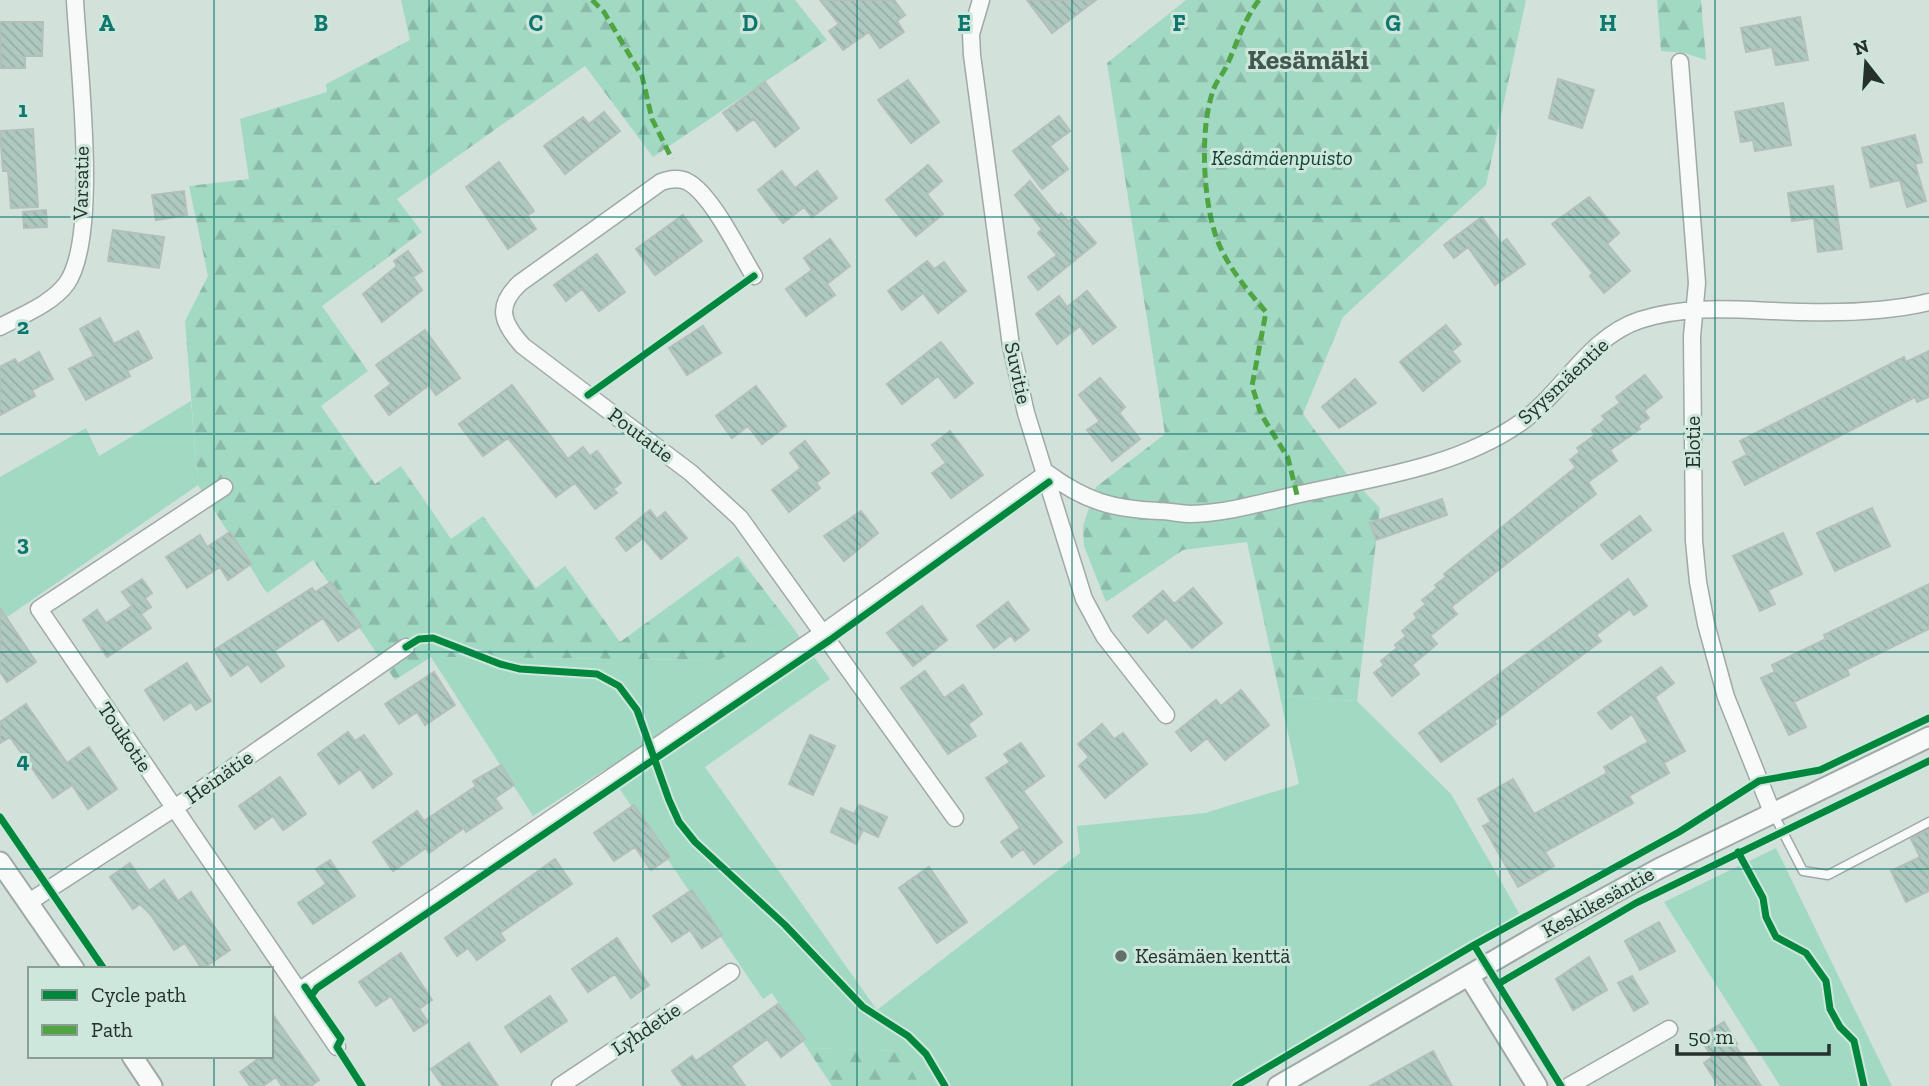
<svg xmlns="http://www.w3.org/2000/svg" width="1929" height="1086" font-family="'Zilla Slab',serif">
<defs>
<pattern id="forest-firs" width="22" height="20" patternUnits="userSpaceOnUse" patternTransform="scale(1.75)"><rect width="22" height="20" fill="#a2d9c3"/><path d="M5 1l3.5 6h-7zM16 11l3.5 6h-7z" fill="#8bbba8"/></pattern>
<pattern id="building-back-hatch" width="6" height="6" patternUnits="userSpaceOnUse" patternTransform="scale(1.75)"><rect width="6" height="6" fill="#aecac0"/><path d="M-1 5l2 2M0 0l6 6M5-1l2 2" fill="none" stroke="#96aea5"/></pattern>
</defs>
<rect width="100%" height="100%" fill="#d3e1db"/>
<!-- forest -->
<path fill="url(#forest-firs)" d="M401 0H795L827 40 653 157 585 66 397 199 422 232 322 306 368 371 321 406 375 484 401 466 451 539 483 516 536 588 565 566 620 642 738 556 788 621 720 660 431 657 395 680 313 560 267 593 198 485 185 321 208 276 189 186 249 179 240 119 327 92 326 84 410 40Z
M1186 0H1526L1486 185 1343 317 1303 414 1347 474 1380 508 1357 701 1280 696 1247 542 1183 550 1106 602 1084 546 1083 526 1096 487 1165 434 1107 63Z
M1657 0H1701L1706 60 1684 53 1661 51Z
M807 1048 903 1051 920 1086H832Z"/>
<!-- park -->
<path fill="#a2d9c3" d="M191 401 198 485 0 622V477L86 428 99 456Z
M788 621 830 679 705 767 877 1010 1080 853 1077 826 1205 813 1299 784 1280 696 1357 701 1451 794 1519 913 1474 945 1236 1086H920L903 1051 807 1048 772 993 763 999 606 769 533 816 431 657 720 660Z
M1776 848 1892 1086H1780L1664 902Z"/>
<!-- building -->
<path fill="url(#building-back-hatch)" stroke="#b4bfbb" stroke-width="2" d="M820 0H894L905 15 897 21 904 32 880 48 869 32 843 50 829 31 839 24Z
M1027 0H1096L1052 33Z
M1800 17 1808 60 1776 65 1772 47 1746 52 1741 28Z
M0 22H43L42 56H25V68H1Z
M1558 79 1594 90 1582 128 1549 118Z
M908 80 939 122 911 143 878 100Z
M765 82 799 128 775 147 754 119 737 131 723 113Z
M1783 103 1791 145 1755 151 1753 140 1741 142 1735 112Z
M604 112 620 131 565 174 544 146 583 117 589 124Z
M1059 116 1070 131 1050 146 1068 169 1042 189 1013 151Z
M33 129 38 207 11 208 8 171H3L0 131Z
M1915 135 1922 162 1915 164 1926 201 1907 207 1900 180 1871 187 1862 148Z
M499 162 534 211 527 216 536 229 508 249 466 187Z
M928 165 942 181 927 194 943 214 916 236 886 200Z
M782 171 795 188 817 171 837 198 812 217 804 207 783 223 758 190Z
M1030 181 1058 216 1061 213 1068 221 1074 217 1096 243 1038 290 1028 277 1057 255 1038 233 1042 229 1015 195Z
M1833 186 1842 249 1818 252 1814 218 1792 221 1788 193Z
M184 191 187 215 156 220 152 195Z
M1589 197 1619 233 1607 244 1630 271 1604 293 1590 276 1593 273 1552 224Z
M46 210 47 227 24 228 23 212Z
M683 215 702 241 655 275 636 249Z
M1482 217 1501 243 1507 239 1525 264 1495 285 1468 247 1454 258 1444 245Z
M113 230 164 237 159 268 108 261Z
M830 239 850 266 827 284 835 295 806 316 786 289 812 270 804 258Z
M408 251 422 271 413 277 422 290 382 322 363 294 397 266 394 261Z
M597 254 625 292 599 311 582 289 566 301 554 285Z
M927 261 934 269 944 262 966 291 938 313 923 293 902 310 888 291Z
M1087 291 1116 327 1093 344 1080 326 1057 344 1036 314 1059 296 1067 307Z
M100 318 114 344 138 331 152 358 127 371 130 376 86 400 69 369 94 356 80 329Z
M1446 325 1461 344 1452 351 1460 361 1423 391 1400 362Z
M703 326 721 353 687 375 669 348Z
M425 330 460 378 436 395 429 385 389 415 375 396 391 384 376 365Z
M941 342 973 383 955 398 938 376 902 404 887 384Z
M1929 351V397L1917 402 1915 397 1745 485 1733 462 1747 455 1740 441 1904 357 1906 362Z
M39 352 53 379 32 390 35 396 0 415V367L15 359 18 364Z
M1645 375 1662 397 1644 411 1649 418 1638 426 1640 429 1610 450 1617 461 1588 482 1596 494 1451 607 1457 614 1430 636 1437 644 1412 665 1419 674 1392 696 1374 673 1384 665 1381 661 1397 648 1395 645 1406 636 1402 631 1417 618 1414 614 1426 604 1422 600 1437 588 1435 585 1446 577 1444 574 1576 467 1570 460 1580 452 1577 448 1595 435 1592 430 1605 420 1602 416 1620 403 1616 397Z
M1100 378 1125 407 1119 413 1140 439 1112 461 1087 430 1100 421 1079 395Z
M1355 379 1376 403 1339 428 1322 407Z
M512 385 568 459 583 447 590 456 597 451 621 483 613 489 617 493 595 509 575 483 556 497 508 438 483 456 459 424Z
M756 386 786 426 762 444 748 426 732 438 716 416Z
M950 431 983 475 951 498 932 473 946 463 932 445Z
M805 441 829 473 816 483 820 488 789 512 772 490 801 468 790 453Z
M1442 499 1447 515 1376 540 1370 523Z
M1872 508 1890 546 1835 571 1817 533Z
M650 510 657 519 665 512 687 538 661 559 643 538 626 551 616 538Z
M861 511 878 533 844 561 824 536Z
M1640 516 1651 530 1612 559 1601 545Z
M230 532 251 564 228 580 220 567 187 588 166 557 200 535 207 547Z
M1783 533 1802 574 1768 590 1775 604 1760 611 1733 556Z
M142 579 152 593 145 598 151 607 141 614 151 628 107 657 83 620 97 610 106 623 132 606 122 592Z
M1628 579 1647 606 1634 615 1630 609 1596 635 1601 641 1494 721 1496 724 1441 762 1419 733Z
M331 582 361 626 338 641 323 618 274 651 284 666 261 682 248 664 231 676 214 650 312 588 315 592Z
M1929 584V629L1847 669 1849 675 1794 702 1806 727 1789 735 1761 678 1775 672 1772 665 1826 639 1824 635Z
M1193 588 1222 623 1192 648 1166 618 1148 633 1133 616 1163 591 1174 604Z
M1008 602 1029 630 1015 641 1011 635 994 648 977 626Z
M922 606 947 640 913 666 887 633Z
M0 608 36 662 7 682 0 672Z
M187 663 211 701 196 710 191 702 164 720 145 690Z
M1661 667 1674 683 1655 697 1685 751 1664 763 1669 773 1629 796 1633 803 1545 852 1554 866 1518 887 1483 826 1491 822 1478 799 1513 779 1534 814 1607 773 1604 767 1648 742 1632 714 1611 729 1598 713Z
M925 671 944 698 963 685 982 714 968 724 976 736 948 754 901 688Z
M434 672 455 705 425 725 417 712 399 724 385 704Z
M1241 690 1269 725 1225 760 1207 738 1191 751 1176 732 1216 700 1221 706Z
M26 704 67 763 89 747 117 789 88 809 72 785 53 798 10 737 0 743V722Z
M1102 724 1114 739 1123 733 1147 764 1105 798 1079 766 1089 757 1078 744Z
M348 732 355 741 364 735 392 774 373 788 360 769 339 784 318 754Z
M810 735 835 746 813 795 789 784Z
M1021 743 1044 776 1023 791 1062 842 1034 864 1023 849 1012 857 1001 842 1020 828 986 778 1010 762 1004 754Z
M501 765 514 785 495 798 502 808 466 832 464 828 429 853 426 848 393 871 373 842 417 811 424 821 476 786 473 781Z
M280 777 306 814 283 830 273 816 255 829 239 806Z
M634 805 670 857 651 870 635 847 614 861 594 833Z
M859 805 887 817 878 837 863 830 856 844 831 832 841 808 854 814Z
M1929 829V891L1906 902 1891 871 1920 857 1911 839Z
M555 859 572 884 500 933 505 940 477 960 468 948 457 956 445 938Z
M330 860 355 896 313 924 298 903 326 884 316 869Z
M130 863 149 891 164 880 178 901 191 892 230 950 202 969 185 943 174 950 151 915 140 904 133 909 110 877Z
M929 867 967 922 937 943 899 888Z
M692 890 722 935 702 948 690 930 672 942 653 916Z
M1659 922 1675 951 1640 970 1625 941Z
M617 938 649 985 631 998 615 974 588 992 572 969Z
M401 953 432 1000 419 1009 428 1022 414 1031 391 996 376 1006 359 982Z
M1589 957 1607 990 1573 1010 1556 979Z
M1632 976 1648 1003 1634 1011 1618 983Z
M550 996 567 1021 521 1052 505 1027Z
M778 1004 805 1039 781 1057 767 1039 731 1066 745 1086H683L672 1071 692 1056 696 1061Z
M271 1012 319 1080 311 1086H282L276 1077 263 1086H250L240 1072 262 1056H271Z
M1724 1022 1737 1044 1735 1045 1761 1086H1719L1704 1063 1712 1057 1699 1037Z
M469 1043 498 1086H443L431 1069Z
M1433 1051 1452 1086H1370Z"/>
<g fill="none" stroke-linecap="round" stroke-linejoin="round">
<!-- service casing -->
<g stroke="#9fa9a5" stroke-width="11">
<path id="service" d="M1774 815 1803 871 1828 875 1929 822"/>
</g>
<!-- minor casing -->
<g stroke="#9fa9a5" stroke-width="19">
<path id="minor" d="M981 0 971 34 972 55 1011 346 1026 413 1084 599 1104 636 1166 715
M1680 62 1697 283 1692 336 1694 541 1698 582 1706 624 1726 697 1772 812
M754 276C739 252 712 195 688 182 679 177 670 179 661 182L520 283C495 306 502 323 523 346L691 473 740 518 955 818
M0 327C22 315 52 304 67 283 100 235 78 62 75 0
M1047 473C1085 501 1112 509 1159 511 1170 511 1180 514 1191 514 1228 513 1264 502 1300 494 1374 478 1457 467 1520 423 1563 393 1588 337 1640 320 1693 303 1747 311 1803 312 1845 313 1888 312 1929 302
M224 487 39 609 337 1047
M29 902 173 809 406 647
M300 990 824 632 1047 473
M560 1086 731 972
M1569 1086 1669 1029"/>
</g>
<!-- tertiary casing -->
<g stroke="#9fa9a5" stroke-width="23">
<path id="tertiary" d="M0 862 74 969
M1469 976 1537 1086
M132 1056 152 1086
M1278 1086 1559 923 1660 868 1929 737"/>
</g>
<!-- service -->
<use href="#service" stroke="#f8fafa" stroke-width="8"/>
<!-- minor -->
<use href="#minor" stroke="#f8fafa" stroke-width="16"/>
<!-- tertiary -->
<use href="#tertiary" stroke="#f8fafa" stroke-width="19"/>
<!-- quiet -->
<path stroke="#50a543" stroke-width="5" stroke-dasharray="10 5" stroke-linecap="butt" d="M592 0 604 12 642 76 652 119 672 159
M1259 0C1244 20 1238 40 1228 63 1224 73 1216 81 1213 91 1200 127 1203 194 1214 230 1222 260 1246 289 1266 312L1252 386 1261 414 1288 458 1297 495"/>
<!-- cycleway casing -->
<g stroke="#cde7dc" stroke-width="11">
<path id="cycleway" d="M588 395 754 276
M406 647 419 639 433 638 500 664 520 669 597 674 619 686 637 710 669 800 679 822 695 842 785 925 863 1007 908 1036 926 1054 945 1086
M0 817 104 969
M1738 852 1763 898 1766 917 1776 937 1806 953 1826 981 1830 1009 1840 1027 1854 1041 1864 1086
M1474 945 1561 1086
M1498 984 1636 903 1929 761
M305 987 341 1039 337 1047 362 1086
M311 996 317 988 830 640 1049 482
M1236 1086 1474 945 1679 832 1759 781 1820 770 1929 718"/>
</g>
<!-- cycleway -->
<use href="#cycleway" stroke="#00873e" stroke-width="7"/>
</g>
<!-- grid -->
<path fill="none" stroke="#0f766e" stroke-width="2" stroke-opacity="0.55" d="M214 0V969M429 0V1086M643 0V1086M857 0V1086M1072 0V1086M1286 0V1086M1500 0V1086M1715 0V1086M0 217H1929M0 434H1929M0 652H1929M0 869H1929M214 1056V1086"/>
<!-- markers -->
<circle fill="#636f69" stroke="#cde7dc" stroke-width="2.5" cx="1121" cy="956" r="7"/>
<g text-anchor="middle" stroke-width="6" stroke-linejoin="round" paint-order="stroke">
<!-- park labels -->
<g font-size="21" font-style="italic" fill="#143" stroke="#cde7dc">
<text x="1282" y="165">Kesämäenpuisto</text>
</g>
<!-- street labels -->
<g font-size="21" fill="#26312c" stroke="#cde7dc">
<text transform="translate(81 183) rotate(-89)" y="7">Varsatie</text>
<text transform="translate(1018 373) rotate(78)" y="7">Suvitie</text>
<text transform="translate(1563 381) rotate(-43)" y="7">Syysmäentie</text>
<text transform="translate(641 435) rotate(37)" y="7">Poutatie</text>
<text transform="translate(1693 442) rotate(-90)" y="7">Elotie</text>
<text transform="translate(125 737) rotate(56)" y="7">Toukotie</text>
<text transform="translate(219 777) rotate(-35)" y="7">Heinätie</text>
<text transform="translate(1598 902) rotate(-29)" y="7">Keskikesäntie</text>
<text transform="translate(646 1029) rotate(-34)" y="7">Lyhdetie</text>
</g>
<!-- poi labels -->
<g font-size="21" fill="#26312c" stroke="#cde7dc" text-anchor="start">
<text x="1135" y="963">Kesämäen kenttä</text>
</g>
<!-- district labels -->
<g font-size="28" font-weight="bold" fill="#435950" stroke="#cde7dc">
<text x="1308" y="69">Kesämäki</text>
</g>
</g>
<g font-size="23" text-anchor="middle" font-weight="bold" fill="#0f766e" stroke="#cde7dc" stroke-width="6" stroke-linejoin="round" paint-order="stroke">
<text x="107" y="31">A</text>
<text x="321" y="31">B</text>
<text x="536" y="31">C</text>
<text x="750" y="31">D</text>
<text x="964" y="31">E</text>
<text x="1179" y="31">F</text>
<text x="1393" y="31">G</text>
<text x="1608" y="31">H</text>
<text x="23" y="117">1</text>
<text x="23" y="334">2</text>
<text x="23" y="551">3</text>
<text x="23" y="768">4</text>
</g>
<!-- legend -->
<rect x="28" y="967" width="245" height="91" fill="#cde7dc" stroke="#8a9e96" stroke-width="2"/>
<rect x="42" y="990" width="35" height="10" fill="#00873e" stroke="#8a9e96" stroke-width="2"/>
<text x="91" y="1002" font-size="21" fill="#26312c">Cycle path</text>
<rect x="42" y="1025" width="35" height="10" fill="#50a543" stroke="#8a9e96" stroke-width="2"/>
<text x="91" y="1037" font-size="21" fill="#26312c">Path</text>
<!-- north arrow -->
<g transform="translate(1866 63) rotate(343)" stroke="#cde7dc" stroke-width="5" paint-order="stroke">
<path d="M0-5L12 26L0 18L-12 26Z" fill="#26312c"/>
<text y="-10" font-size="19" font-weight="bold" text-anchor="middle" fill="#26312c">N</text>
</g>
<!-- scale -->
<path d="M1677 1044v10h152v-10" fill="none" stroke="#26312c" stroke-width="3.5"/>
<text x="1688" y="1044" font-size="21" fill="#26312c" stroke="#cde7dc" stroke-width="5" paint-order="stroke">50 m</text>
</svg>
